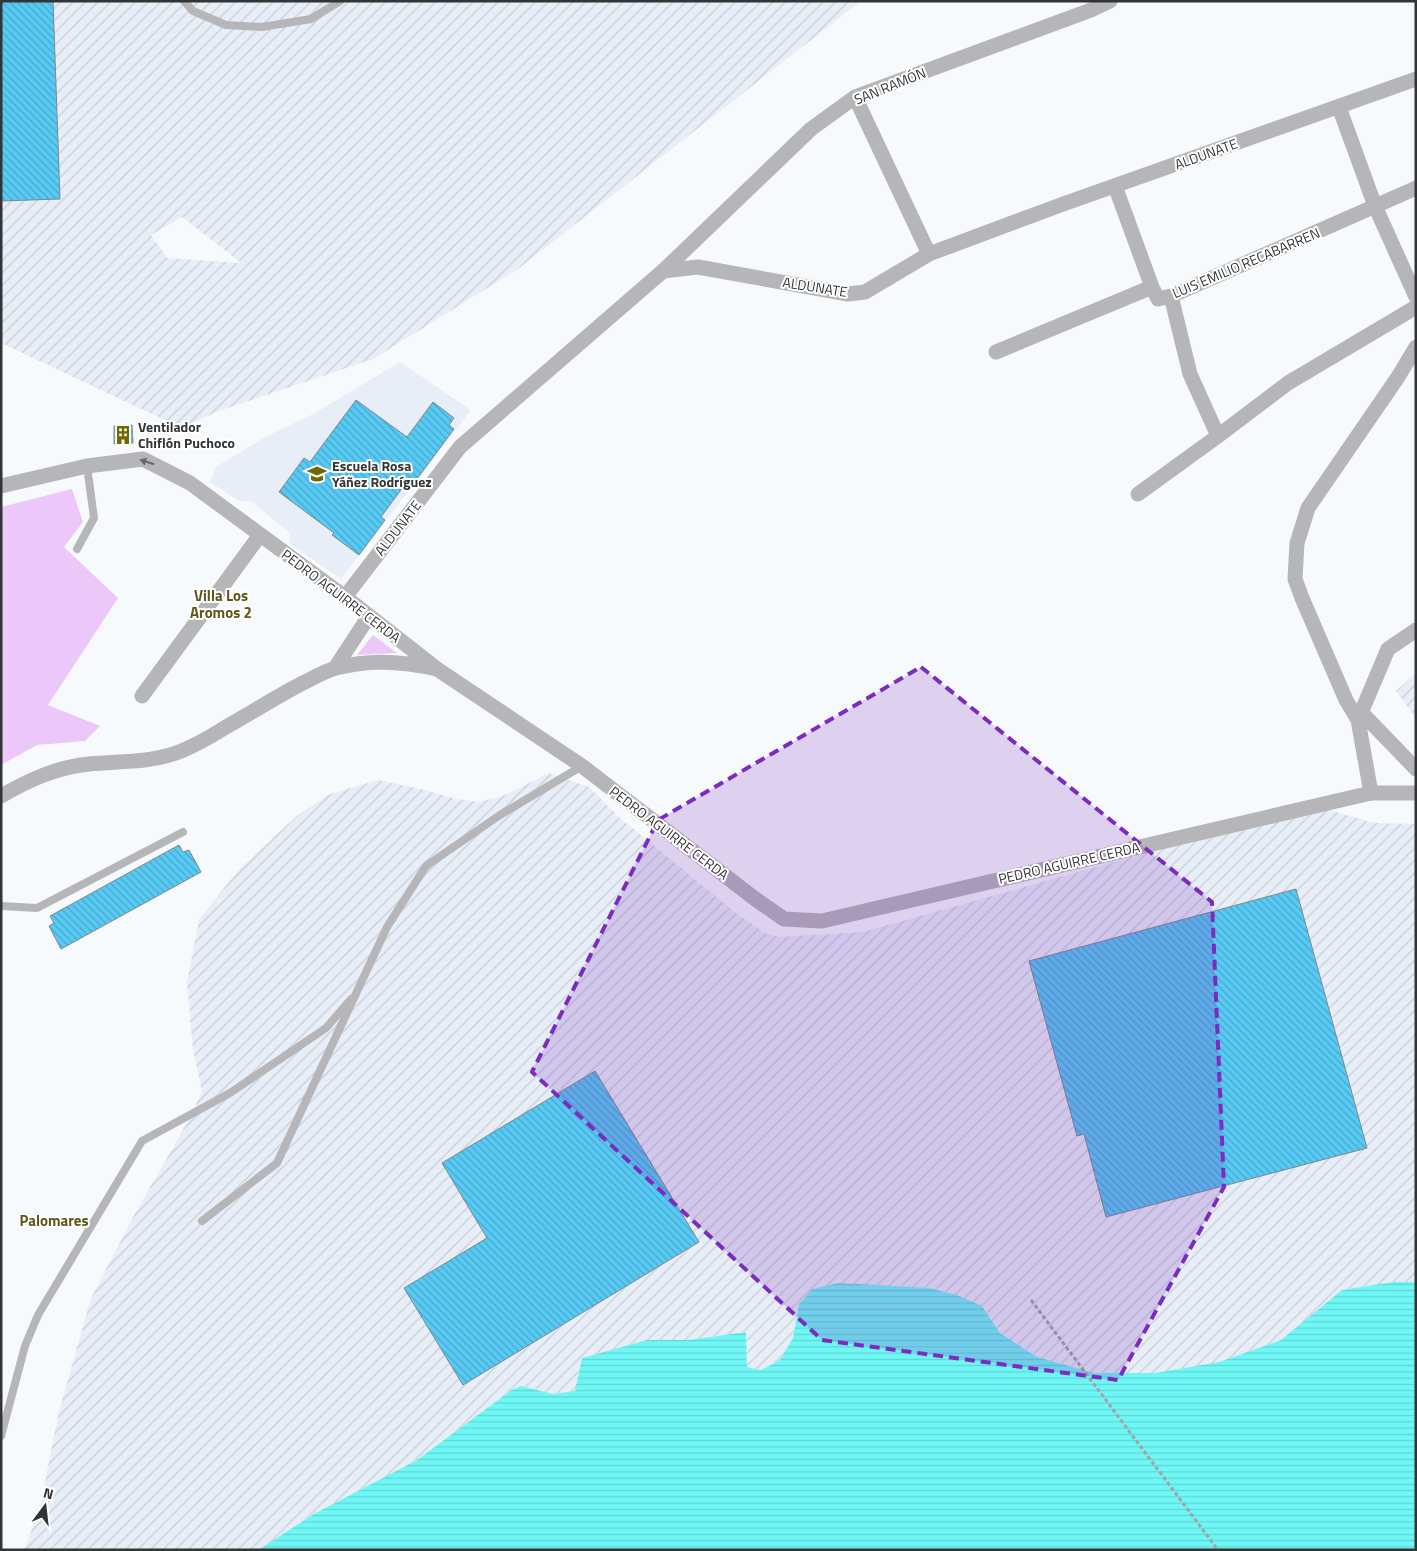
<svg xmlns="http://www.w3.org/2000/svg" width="1417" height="1551" font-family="'Titillium Web',sans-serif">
<defs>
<pattern id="industrial-furrows" width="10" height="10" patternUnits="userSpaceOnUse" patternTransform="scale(1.25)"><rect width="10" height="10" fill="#e7eef7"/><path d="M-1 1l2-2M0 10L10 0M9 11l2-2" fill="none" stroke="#c7cdd4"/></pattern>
<pattern id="water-rules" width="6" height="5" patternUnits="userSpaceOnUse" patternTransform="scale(1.25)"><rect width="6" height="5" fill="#6ff7f6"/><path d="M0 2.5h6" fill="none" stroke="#61d4d4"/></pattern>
<pattern id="building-back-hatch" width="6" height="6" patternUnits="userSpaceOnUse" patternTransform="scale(1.25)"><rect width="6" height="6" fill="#57cbf5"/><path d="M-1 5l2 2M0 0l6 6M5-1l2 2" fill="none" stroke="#49a6c7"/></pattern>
</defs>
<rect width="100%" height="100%" fill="#f7fafd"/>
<!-- built -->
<path fill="#e7eef7" d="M400 362 471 410 341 579 290 544V533L251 501H239L210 482 216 467 265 437 315 413Z"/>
<!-- industrial -->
<path fill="url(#industrial-furrows)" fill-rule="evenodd" d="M1 1H861L518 269 373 359 216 412 182 428 1 343ZM182 217 240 262V263L167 258 151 235Z
M1416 673V718L1396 691Z
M549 773 589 787 620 818 736 913 765 933 779 937 863 932 1315 806 1374 823 1416 824V1282H1393L1342 1290 1282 1340 1219 1362 1155 1373H1094L1037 1357 1000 1333 982 1306 799 1304 793 1338 780 1360 761 1370 747 1367 746 1332 688 1340H647L579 1369 576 1391 553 1394 521 1387 510 1391 417 1460 314 1514 258 1550H24L39 1511 59 1411 91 1298 133 1217 187 1123 202 1092 193 1049 187 983 199 920 238 870 298 815 330 794 378 780 421 789 457 799 479 802 505 795Z"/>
<!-- green -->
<path fill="#ebc8f9" d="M72 489 83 522 64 547 118 598 48 705 100 726 85 741 37 745 1 765V507Z
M373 635 397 653 357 655Z"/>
<!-- water -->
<path fill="url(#water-rules)" d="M1393 1282H1416V1550H258L314 1514 417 1460 510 1391 521 1386 553 1394 575 1391 582 1358 647 1340H688L746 1332 747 1367 761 1370 780 1360 793 1338 799 1304 812 1289 839 1283 929 1288 957 1295 982 1306 1000 1333 1037 1357 1094 1373H1155L1219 1362 1281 1340 1342 1290Z"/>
<!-- building -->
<path fill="url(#building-back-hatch)" stroke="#828688" d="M1 1H53L60 199 1 201Z
M356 400 407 437 433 402 454 418 449 425 454 429 411 487 406 483 381 517 385 520 359 555 332 535 334 533 279 492 304 458 310 462Z
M132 425 133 443 114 444V426Z
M179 845 183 852 189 850 201 872 61 949 49 926 54 923 50 916Z
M1296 889 1367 1148 1106 1217 1084 1134 1077 1136 1029 961Z
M595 1071 699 1242 463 1385 404 1288 487 1238 442 1163Z"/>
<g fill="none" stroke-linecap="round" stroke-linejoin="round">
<!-- path -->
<path stroke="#a1a4a6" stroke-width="3" stroke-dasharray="4 2.5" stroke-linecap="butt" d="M1031 1300 1218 1550"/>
<!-- service -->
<path stroke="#b6b6b8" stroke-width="8" d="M184 1 193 11 226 25 262 27 311 19 340 1
M77 549 94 518 87 466
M1 906 37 908 183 832
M202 1221 277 1163 387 927 426 866 500 815 582 766
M1 1436 25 1346 38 1315 142 1141 230 1093 326 1028 351 999"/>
<!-- minor -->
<path stroke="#b6b6b8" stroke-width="15" d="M855 97 929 254
M1339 107 1375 206 1416 297
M1115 186 1152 287 1158 299 1171 296 1416 188
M663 271 811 129 855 97 1091 10 1110 1
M1171 296 1190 374 1218 436
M996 352 1152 287
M1 486 87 466 143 459 190 483 345 597
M1138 494 1218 436 1288 383 1416 307
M335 668 369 616
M142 696 260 535
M1361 712 1416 769
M1358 720 1388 649 1416 630
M1371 793 1358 720 1346 700 1302 598 1295 579 1297 543 1308 508 1398 377 1416 347
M1 796C29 780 57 767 89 764 118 761 148 763 176 753 193 747 210 737 226 727 253 712 277 696 305 682 315 677 325 671 336 668 369 659 403 661 437 669"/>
<!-- tertiary -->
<path stroke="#b6b6b8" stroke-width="15" d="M1416 79 1066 203 929 254 865 292 848 294 698 267 663 271 460 447 345 597 437 669 582 766 754 898 784 919 822 921 1371 793H1416"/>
</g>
<!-- one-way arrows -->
<defs><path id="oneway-solid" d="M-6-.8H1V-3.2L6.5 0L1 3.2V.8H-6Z" transform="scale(1.25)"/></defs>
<use fill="#676869" href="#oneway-solid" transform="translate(147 462) rotate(-162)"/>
<!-- marked area -->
<path fill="#7b2cbf" fill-opacity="0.2" stroke="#7b2cbf" stroke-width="4" stroke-dasharray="10 6" stroke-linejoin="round" d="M921 667 1212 902 1224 1187 1118 1380 822 1340 532 1072 658 820Z"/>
<!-- icons -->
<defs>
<g id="building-bare" transform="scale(1.5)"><path d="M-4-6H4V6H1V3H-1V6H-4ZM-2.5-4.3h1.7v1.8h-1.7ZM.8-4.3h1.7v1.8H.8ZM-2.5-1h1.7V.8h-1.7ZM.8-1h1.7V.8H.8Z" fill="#726800" stroke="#fff" stroke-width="2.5" paint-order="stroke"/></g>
<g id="school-bare" transform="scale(1.5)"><path d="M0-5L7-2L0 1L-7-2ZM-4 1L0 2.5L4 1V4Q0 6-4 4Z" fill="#726800" stroke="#fff" stroke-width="2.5" paint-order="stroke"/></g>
</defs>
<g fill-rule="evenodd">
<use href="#building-bare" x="123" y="435"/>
<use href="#school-bare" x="317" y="474"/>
</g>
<g text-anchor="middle" stroke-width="4" stroke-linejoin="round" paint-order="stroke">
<!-- street labels -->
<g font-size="14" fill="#333435" stroke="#fff">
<text transform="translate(890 86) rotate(-22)" y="5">SAN RAMÓN</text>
<text transform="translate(1206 154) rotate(-20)" y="5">ALDUNATE</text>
<text transform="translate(1246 263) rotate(-23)" y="5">LUIS EMILIO RECABARREN</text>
<text transform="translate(815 287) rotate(9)" y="5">ALDUNATE</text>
<text transform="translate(398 528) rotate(-52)" y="5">ALDUNATE</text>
<text transform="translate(341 596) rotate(37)" y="5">PEDRO AGUIRRE CERDA</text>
<text transform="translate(669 833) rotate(37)" y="5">PEDRO AGUIRRE CERDA</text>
<text transform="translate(1069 863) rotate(-13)" y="5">PEDRO AGUIRRE CERDA</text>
</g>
<!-- poi labels -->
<g font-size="14" font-weight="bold" fill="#333435" stroke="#fff" text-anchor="start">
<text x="138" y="432">Ventilador<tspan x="138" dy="16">Chiflón Puchoco</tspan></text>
<text x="332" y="471">Escuela Rosa<tspan x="332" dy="16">Yáñez Rodríguez</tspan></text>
</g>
<!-- neighbourhood labels -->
<g font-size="15" font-weight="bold" fill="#5e571b" stroke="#fff">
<text x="221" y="601">Villa Los<tspan x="221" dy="17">Aromos 2</tspan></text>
<text x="54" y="1226">Palomares</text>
</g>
</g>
<!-- border -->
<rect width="1417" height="1551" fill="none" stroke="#333435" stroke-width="5"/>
<!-- north arrow -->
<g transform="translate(45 1506) rotate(15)" stroke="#ffffff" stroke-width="4" paint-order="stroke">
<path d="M0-4L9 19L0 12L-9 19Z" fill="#333435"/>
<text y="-8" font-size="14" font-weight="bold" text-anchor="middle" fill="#333435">N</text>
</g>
</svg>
